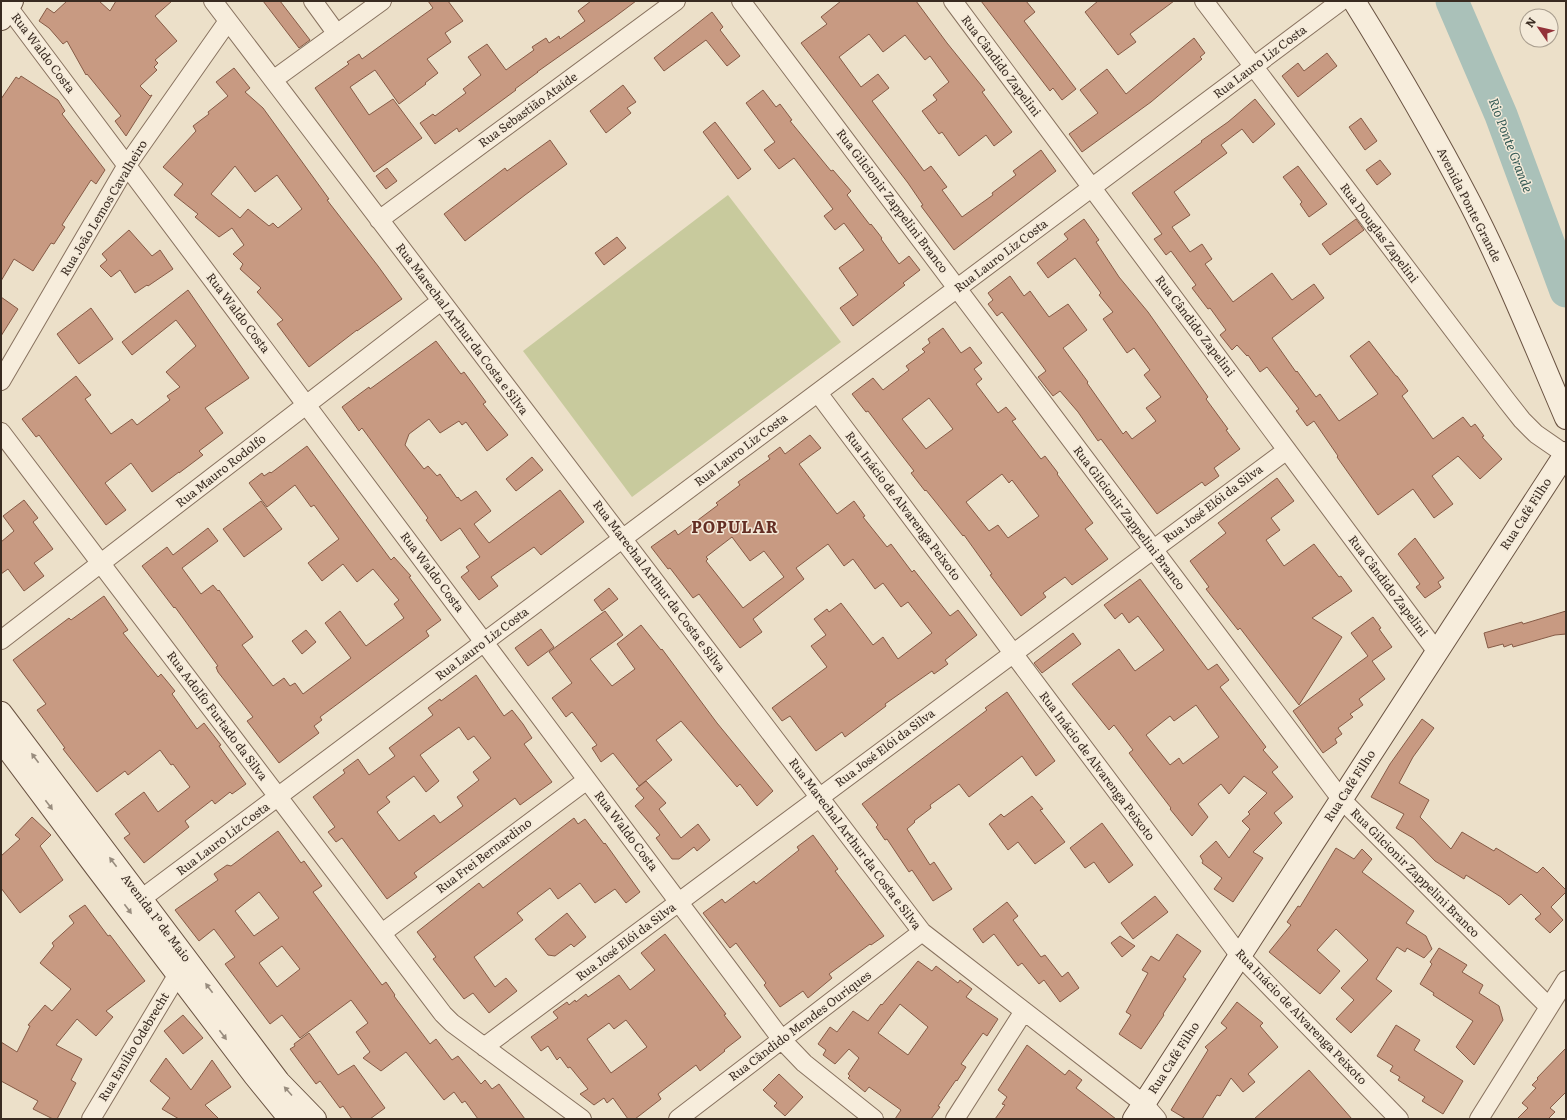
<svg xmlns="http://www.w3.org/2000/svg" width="1567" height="1120" font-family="Literata,serif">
<rect width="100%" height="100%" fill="#ece0c9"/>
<!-- green -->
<path fill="#c8ca9d" d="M728 195 841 342 632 497 523 351Z"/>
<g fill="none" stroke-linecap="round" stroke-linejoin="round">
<!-- river -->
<path stroke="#aac1b9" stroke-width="33" d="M1452 1 1501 115 1566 291"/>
</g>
<!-- building -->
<path fill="#c89a82" stroke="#865b46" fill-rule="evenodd" d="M67 1H99L110 11 116 1H172L155 16 177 41 155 60 158 63 154 67 157 70 140 86 150 96 152 95 126 136 115 121 121 116 87 74 86 75 67 41 63 44 49 28 39 21 47 8 54 13Z
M263 1H280L310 40 299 48Z
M428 1H448L463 21 445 33 451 42 427 59 438 73 425 83 426 84 399 104 375 70 350 87 369 115 393 99 422 138 374 172 315 88 349 64 347 62 359 54 362 59 433 8Z
M591 1H636L612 19 537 72H538L515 89 516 90 459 132 457 128 435 144 420 123 433 114 435 116 466 93 463 89 481 75 468 57 487 44 506 70 534 50 532 47 546 38 549 43 559 36 560 39 585 21 578 11Z
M841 1H916L947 43 985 90 982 92 1012 132 994 146 986 135 959 156 942 132 939 134 922 111 937 100 933 95 949 82 930 56 925 60 905 35 883 52 869 34 839 57 861 87 878 74 889 88 872 101 924 171 931 166 947 187 942 190 962 217 993 195 992 193 1016 175 1013 171 1041 150 1056 171 954 250 921 206 923 205 908 183 801 43 827 24 821 17Z
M981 1H1026L1035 12 1024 21 1076 89 1062 100 1053 88 1050 91Z
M1098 1H1174L1130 34 1136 42 1118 55 1085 12Z
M712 12 723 27 720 30 740 56 727 66 706 40 664 71 654 58Z
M1194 38 1205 53 1200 57 1202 59 1151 102 1082 152 1069 134 1098 113 1080 90 1107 69 1126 94Z
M1327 53 1337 66 1298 97 1282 76 1298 63 1304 71Z
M234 68 250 88 245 92 263 108 329 199 327 200 378 266 402 299 357 331V330L309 367 277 324 283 320 257 292 261 288 240 269 243 264 233 254 244 245 232 228 219 237 195 217 198 214 174 195 183 184 163 167 196 131 193 126 209 114 208 112 228 96 216 82ZM235 166 255 192 277 175 302 209 278 228 273 223 269 226 248 209 240 218 211 194Z
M21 76 58 100 65 111 62 114 105 170 96 184 91 180 62 225 65 227 54 244 51 243 33 271 14 259 1 281V99L16 77 19 79Z
M623 85 636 102 627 108 631 113 606 133 590 111Z
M763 90 776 107 780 104 792 120 790 121 831 171 833 170 851 191 847 195 870 225 871 224 882 238 881 239 899 264 909 256 920 270 903 283 905 285 853 326 840 308 858 295 839 268 864 250 844 223 835 230 824 216 833 209 794 158 779 169 764 150 775 142 746 103Z
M1255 99 1275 124 1253 143 1242 129 1221 145 1227 153 1174 192 1190 215 1172 227 1190 252 1202 244 1212 259 1205 264 1233 302 1272 273 1292 300 1314 284 1324 298 1272 338 1296 372 1297 371 1316 397 1320 394 1339 421 1378 394 1350 356 1369 341 1396 376H1397L1408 391 1402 396 1433 439 1463 417 1471 427 1475 424 1484 436 1482 437 1502 459 1480 479 1458 456 1432 476 1453 504 1434 518 1413 489 1378 515 1337 457 1338 456 1314 421 1307 426 1296 411 1299 409 1267 367 1260 372 1248 355 1247 356 1237 345 1232 350 1220 335 1226 330 1210 308 1208 309 1192 288 1196 285 1171 251 1166 255 1154 239 1162 234 1132 193 1202 142 1201 141 1228 122Z
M1361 118 1377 141 1365 150 1349 127Z
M715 122 751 169 738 179 703 132Z
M550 140 567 164 525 195 465 241 444 214 505 168 507 171Z
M1380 160 1391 174 1377 185 1366 170Z
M1298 166 1327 204 1309 217 1300 204 1302 202 1283 177Z
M387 168 397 181 386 189 376 176Z
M1084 219 1099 240 1096 242 1119 277 1148 312 1189 370 1208 397 1206 399 1228 429 1226 430 1240 449 1214 468 1219 476 1205 486 1202 482 1157 514 1101 439 1098 441 1078 412 1060 391 1053 396 1038 377 1046 371 1041 364 1002 312 997 316 988 304 993 300 988 293 1010 276 1024 296 1030 291 1049 317 1068 304 1087 330 1063 348 1088 382 1087 383 1123 434 1126 431 1132 439 1156 421 1146 408 1161 397 1144 375 1150 370 1134 348 1127 353 1103 319 1113 312 1099 295 1101 293 1075 258 1048 278 1037 263 1068 239 1064 234Z
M1356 219 1364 230 1330 255 1322 244Z
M129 230 152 256 160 250 173 269 148 286 147 285 135 293 120 270 111 277 100 266 107 260 102 254Z
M617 237 626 248 604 265 595 253Z
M188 290 249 378 205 408 223 433 199 451 203 455 179 473V472L152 492 131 463 105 483 126 510 106 525 39 435 36 437 22 419 76 376 91 395 85 399 111 434 132 419 137 425 170 400 167 396 180 387 166 372 196 346 176 320 132 355 122 342Z
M1 297 18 309 1 336Z
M91 308 113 339 79 364 57 334Z
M943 328 961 353 970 347 982 363 974 369 982 379 976 384 998 413 1006 407 1016 419 1012 421 1041 459 1045 456 1058 473 1057 474 1093 523 1085 529 1108 559 1072 585 1065 577 1043 593 1046 597 1021 616 990 575 992 574 964 535 963 536 926 490 925 491 911 473 914 471 893 444 868 411 866 412 852 394 873 378 883 390 909 370 906 366 925 352 922 349 930 343 928 339ZM929 398 953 429 926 449 902 419ZM1002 474 1009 483 1012 480 1039 516 1008 538 998 525 989 531 966 502Z
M436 341 461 374 464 372 486 402 483 404 508 435 487 451 466 422 462 425 459 421 440 433 429 419 409 434 405 445 424 469 428 466 437 476 440 474 457 498 458 497 461 501 476 491 491 511 474 524 489 543 560 490 584 522 541 555 534 547 491 577 498 586 479 600 461 577 469 571 466 567 480 557 460 528 441 541 426 520 428 518 362 428 359 431 342 407 369 387 370 389Z
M810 435 821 448 799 464 837 514 854 501 865 516 863 517 887 547 891 544 912 572 914 570 950 616 958 610 977 635 945 660 948 664 934 674 932 671 885 704 886 706 845 737 842 732 816 751 790 716 782 721 772 708 827 667 811 646 826 635 814 619 827 609 829 612 841 603 873 645 883 637 898 659 932 633 908 602 901 607 883 583 875 589 853 559 844 566 828 544 796 568 804 579 753 619 762 632 740 648 699 594 693 598 670 568 668 569 651 547 675 530 678 535 718 505 716 503 740 485 738 482 770 459 768 456 780 447 785 454ZM732 537 750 561 764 551 784 577 743 608 706 561 708 559 706 557Z
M307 446 391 560 394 557 411 576 409 577 441 620 426 631 429 636 320 717 322 720 314 726 319 733 279 763 247 721 253 717 218 672 216 667 218 666 175 607 174 608 142 566 167 547 173 555 208 528 218 541 182 568 201 594 213 585 218 591 219 590 253 637 242 645 273 686 284 678 290 686 295 683 303 694 351 658 325 623 340 611 366 646 404 618 394 604 399 600 373 569 357 582 343 564 322 581 308 563 339 539 314 505 311 507 295 485 267 507 249 483 262 473 264 476 270 472 271 473Z
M532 457 543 470 516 491 506 479Z
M1277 478 1294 501 1271 518 1280 530 1266 540 1284 566 1314 544 1339 577 1341 576 1352 591 1312 618 1342 637 1299 705 1240 628 1238 630 1206 589 1209 587 1190 561 1226 533 1218 523Z
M24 500 38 518 33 522 53 549 34 563 44 576 24 591 8 569 1 574V542L14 531 3 516Z
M261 501 282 529 244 557 223 529Z
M1415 538 1444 578 1438 582 1441 587 1425 598 1416 587 1420 584 1398 554Z
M1140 579 1208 670 1217 664 1229 680 1220 687 1266 747 1263 750 1278 767 1272 772 1293 797 1274 813 1282 823 1253 852 1263 858 1233 902 1214 889 1222 878 1202 863 1203 861 1200 856 1216 841 1229 858 1250 829 1242 821 1250 814 1248 812 1267 793 1244 776 1229 794 1221 784 1198 804 1208 817 1192 836 1170 809 1171 808 1129 753 1133 750 1114 725 1109 730 1072 684 1119 649 1135 671 1164 650 1138 616 1129 623 1122 613 1115 619 1104 605ZM1196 705 1219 737 1183 764 1179 758 1170 765 1146 735 1170 716 1174 721Z
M609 588 618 599 602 611 594 600Z
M104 596 128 630 123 633 158 677 161 674 175 691 172 694 197 729 204 723 221 745 219 746 246 784 232 794 230 792 215 804 212 800 185 821 189 827 144 863 124 838 130 834 115 814 144 792 158 812 190 787 173 764 171 765 160 750 128 775 125 771 97 792 63 749 65 748 37 710 46 704 13 660 69 618 71 620Z
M605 611 623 635 590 659 612 686 635 669 617 644 641 625 661 650 662 649 717 723 773 791 757 806 740 784 737 787 681 721 656 740 672 760 639 786 613 753 601 762 592 748 597 745 572 712 566 717 552 698 572 683 549 652Z
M1566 611V634L1555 635 1513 647 1512 644 1504 647 1503 644 1488 648 1484 633 1522 622 1523 624Z
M1373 617 1381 628 1379 629 1392 647 1372 661 1385 679 1359 699 1363 705 1350 714 1353 717 1338 728 1342 734 1335 739 1337 743 1323 753 1293 711 1368 656 1351 633Z
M541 629 554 647 528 666 515 648Z
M306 630 316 642 302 654 292 641Z
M1073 633 1081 644 1042 673 1034 663Z
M476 675 504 716 512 710 523 724 532 738 524 744 552 782 520 805 515 798 414 873 417 877 387 899 342 838 336 842 328 832 335 827 313 797 345 773 343 770 358 759 369 775 395 756 389 748 433 715 428 708 440 699 441 701ZM459 727 468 740 474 736 491 758 473 772 479 780 457 797 463 806 440 823 434 815 399 841 377 812 390 802 386 797 414 776 426 792 439 781 420 755Z
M1007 692 1055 761 1036 776 1022 756 969 797 959 784 930 805 931 808 914 821 915 822 907 829 930 865 934 862 952 889 933 901 912 870 909 872 887 839 885 840 876 827 878 825 862 804 987 710 985 708Z
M1422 719 1434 728 1413 757 1399 783 1429 800 1420 817 1451 849 1462 832 1494 851 1496 848 1537 873 1543 867 1566 890V892L1551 907 1563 920 1550 933 1535 919 1541 914 1521 894 1509 905 1501 897 1466 875 1464 879 1435 861 1413 838 1396 828 1404 814 1371 797 1390 764Z
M646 781 666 803 659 809 681 838 698 824 710 840 697 851 694 847 679 859H672L656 838 660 835 635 806 644 798 636 789Z
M1032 796 1043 809 1040 810 1065 842 1035 864 1018 842 1008 850 989 824 1001 814 1004 817Z
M32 817 51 835 40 846 63 880 20 913 1 888V856L20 839 15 835Z
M574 818 578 824 585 819 604 844 605 843 640 892 626 903 615 889 595 903 580 883 558 899 550 888 517 913 523 920 474 957 495 987 506 978 517 991 489 1013 473 993 464 999 433 959 436 957 417 932 479 883 483 888Z
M1102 823 1133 865 1109 883 1094 862 1085 868 1070 848Z
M278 831 301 863 304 861 322 886 313 892 382 985 386 982 395 995 394 996 430 1044 436 1039 452 1060 458 1056 481 1084 485 1080 492 1089 499 1084 525 1119H478L465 1101 462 1103 454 1092 444 1100 406 1052 381 1071 363 1058 370 1052 356 1032 368 1023 351 1000 300 1038 282 1015 270 1024 225 964 235 957 214 929 199 941 175 910 218 880 214 874 227 865 231 866ZM259 892 279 918 254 936 235 911ZM282 946 300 969 277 987 259 963Z
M813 835 838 869 835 871 884 936 871 945 870 944 829 974 832 978 808 998 803 991 780 1007 764 985 766 983 736 943 730 948 703 913 722 899 725 903 754 881 756 884 799 850 797 847Z
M1336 848 1354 859 1362 849 1372 859 1362 872 1414 911 1406 923 1426 936 1432 949 1424 958 1407 948 1405 952 1397 947 1376 979 1392 991 1351 1033 1336 1019 1354 1000 1341 988 1368 960 1336 929 1317 950 1340 971 1320 994 1269 952 1291 925 1287 922 1298 906 1300 907Z
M1155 896 1168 912 1133 939 1121 923Z
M1007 902 1018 916 1013 920 1041 957 1045 955 1062 977 1068 972 1079 988 1060 1002 1044 980 1039 984 1022 963 1018 966 994 934 983 943 973 929Z
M85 905 108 936 110 935 145 981 106 1011 113 1017 96 1036 77 1019 56 1045 82 1059 71 1080 76 1083 57 1119H53L33 1109 38 1101 1 1081V1042L17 1052 30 1026 28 1025 45 1005 52 1011 71 989 40 963 54 946 52 943 74 923 69 916Z
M567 913 586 937 574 947 571 944 555 956 548 955 535 939Z
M665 934 726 1014 724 1015 741 1037 724 1050 725 1051 700 1071 696 1065 658 1094 661 1099 635 1119H628L613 1098 607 1103 604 1098 594 1105 580 1094 588 1089 570 1067 568 1068 560 1057 557 1060 548 1046 541 1051 531 1037 558 1018 553 1012 567 1002 569 1005 575 1000 576 1002 586 994 588 997 619 975 630 990 655 970 641 953ZM626 1020 647 1047 611 1073 587 1039 609 1023 614 1029Z
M1177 934 1201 951 1183 977 1186 979 1163 1014 1164 1015 1141 1049 1119 1034 1131 1015 1126 1012 1148 973 1142 970 1151 956 1159 961Z
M1120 936 1135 946 1122 957 1111 943Z
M1439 948 1467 965 1462 972 1483 985 1479 993 1499 1006 1503 1020 1474 1065 1456 1047 1473 1021 1436 997 1433 995 1434 993 1420 984 1432 964 1430 962Z
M918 961 932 971 936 966 958 983 960 980 972 989 966 997 998 1019 987 1036 983 1033 961 1064 966 1067 957 1081 956 1080 938 1106 940 1107 931 1119H895L901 1110 869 1087 865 1092 848 1078 850 1076 848 1074 859 1058 849 1049 835 1064 823 1055 826 1050 818 1044 830 1027 837 1032 853 1011 868 1021 881 1004 882 1005ZM900 1004 928 1027 908 1055 878 1033Z
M1237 1002 1263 1023 1260 1026 1278 1047 1248 1074 1255 1082 1243 1092 1231 1078 1220 1096 1217 1095 1202 1119H1186L1171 1110 1208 1050 1205 1047 1227 1028 1221 1023Z
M183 1015 203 1038 183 1054 164 1031Z
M1396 1025 1420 1040 1414 1050 1463 1081 1443 1114 1422 1101 1425 1097 1398 1080 1400 1077 1390 1071 1393 1066 1377 1056Z
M309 1033 338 1075 354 1065 385 1108 370 1119H352L343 1106 340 1108 320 1081 316 1084 290 1049 295 1046 294 1044Z
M1027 1045 1065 1075 1069 1070 1082 1080 1076 1088 1116 1119H995L1005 1105 1002 1104 1007 1097 998 1090Z
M1566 1048V1092L1550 1108 1555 1112 1548 1119H1517L1528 1108 1522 1103 1536 1088 1532 1085 1538 1079 1537 1078Z
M166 1058 191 1090 212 1060 231 1087 205 1105 219 1119H179L162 1109 170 1098 150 1081Z
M1309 1070 1352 1119H1254L1273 1102Z
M779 1074 803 1097 785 1116 774 1106 777 1103 763 1090Z"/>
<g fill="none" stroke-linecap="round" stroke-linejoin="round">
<!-- street casing -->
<g stroke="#88725f" stroke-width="20">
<path id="street" d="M213 1 922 932 1144 1104 1157 1119
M313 1 337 34
M741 1 1341 799 1549 1007
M953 1 1437 652
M1204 1 1507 401 1522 420 1536 434 1565 454
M8 7 782 1040 804 1063 874 1119
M273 80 382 1
M379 220 676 1
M1 381 127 165 228 21
M818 393 1240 956 1399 1119
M1 432 443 1014 452 1023 582 1119
M1 640 441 301
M141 899 1341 1
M382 933 587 780
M484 1047 1287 450
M91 1119 178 974
M678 1119 922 932
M955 1119 1024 1011
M1479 1119 1566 980"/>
</g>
<!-- secondary casing -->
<g stroke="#6a5342" stroke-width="24">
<path id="secondary" d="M1354 1C1395 67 1434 134 1470 203 1506 273 1535 346 1566 418
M1 19 12 1
M1 713 279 1082 315 1119
M1 740 96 867 255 1076 290 1119
M1134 1119 1566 453"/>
</g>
<!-- street -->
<use href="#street" stroke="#f7eddc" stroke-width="18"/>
<!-- secondary -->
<use href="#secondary" stroke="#f7eddc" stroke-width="22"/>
</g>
<!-- one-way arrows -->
<defs><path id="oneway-solid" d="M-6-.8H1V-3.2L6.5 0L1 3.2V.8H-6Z"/></defs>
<g fill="#988c7e">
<use href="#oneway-solid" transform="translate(35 758) rotate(-127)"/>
<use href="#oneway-solid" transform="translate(49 805) rotate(53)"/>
<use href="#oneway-solid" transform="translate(113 862) rotate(-127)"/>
<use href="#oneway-solid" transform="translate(128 909) rotate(53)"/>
<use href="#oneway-solid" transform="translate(209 988) rotate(-127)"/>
<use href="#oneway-solid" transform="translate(223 1035) rotate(53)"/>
<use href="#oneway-solid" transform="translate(288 1091) rotate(-132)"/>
</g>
<g text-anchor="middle" stroke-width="3" stroke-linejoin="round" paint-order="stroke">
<!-- street labels -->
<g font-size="12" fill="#392b21" stroke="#f4ead9">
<text transform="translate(43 53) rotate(53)" y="4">Rua Waldo Costa</text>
<text transform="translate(1260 62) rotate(-37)" y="4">Rua Lauro Liz Costa</text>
<text transform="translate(1001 66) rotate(53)" y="4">Rua Cândido Zapelini</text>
<text transform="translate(528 110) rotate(-36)" y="4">Rua Sebastião Ataíde</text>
<text transform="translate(892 201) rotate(53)" y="4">Rua Gilcionir Zappelini Branco</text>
<text transform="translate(1469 205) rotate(63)" y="4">Avenida Ponte Grande</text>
<text transform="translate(104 208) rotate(-59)" y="4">Rua João Lemos Cavalheiro</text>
<text transform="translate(1379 233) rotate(53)" y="4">Rua Douglas Zapelini</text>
<text transform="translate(1001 256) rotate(-37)" y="4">Rua Lauro Liz Costa</text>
<text transform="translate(238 313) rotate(53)" y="4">Rua Waldo Costa</text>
<text transform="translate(1195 326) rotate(53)" y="4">Rua Cândido Zapelini</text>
<text transform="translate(462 329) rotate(53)" y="4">Rua Marechal Arthur da Costa e Silva</text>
<text transform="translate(741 450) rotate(-37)" y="4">Rua Lauro Liz Costa</text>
<text transform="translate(221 471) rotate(-38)" y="4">Rua Mauro Rodolfo</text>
<text transform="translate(1213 504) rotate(-37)" y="4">Rua José Elói da Silva</text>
<text transform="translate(903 506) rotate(53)" y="4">Rua Inácio de Alvarenga Peixoto</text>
<text transform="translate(1526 514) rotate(-57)" y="4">Rua Café Filho</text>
<text transform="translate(1129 518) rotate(53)" y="4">Rua Gilcionir Zappelini Branco</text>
<text transform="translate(432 572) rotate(53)" y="4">Rua Waldo Costa</text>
<text transform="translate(659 586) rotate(53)" y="4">Rua Marechal Arthur da Costa e Silva</text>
<text transform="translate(1388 586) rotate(53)" y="4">Rua Cândido Zapelini</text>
<text transform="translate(482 644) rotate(-37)" y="4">Rua Lauro Liz Costa</text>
<text transform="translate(217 716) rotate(53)" y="4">Rua Adolfo Furtado da Silva</text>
<text transform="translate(885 748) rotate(-37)" y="4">Rua José Elói da Silva</text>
<text transform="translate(1097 766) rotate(53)" y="4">Rua Inácio de Alvarenga Peixoto</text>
<text transform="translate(1350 786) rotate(-57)" y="4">Rua Café Filho</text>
<text transform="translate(626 831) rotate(53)" y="4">Rua Waldo Costa</text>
<text transform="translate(223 839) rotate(-37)" y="4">Rua Lauro Liz Costa</text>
<text transform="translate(855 844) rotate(53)" y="4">Rua Marechal Arthur da Costa e Silva</text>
<text transform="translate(484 856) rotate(-37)" y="4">Rua Frei Bernardino</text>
<text transform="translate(1415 873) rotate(45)" y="4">Rua Gilcionir Zappelini Branco</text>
<text transform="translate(156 918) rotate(53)" y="4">Avenida 1º de Maio</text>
<text transform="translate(626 942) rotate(-37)" y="4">Rua José Elói da Silva</text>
<text transform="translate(1301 1017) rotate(46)" y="4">Rua Inácio de Alvarenga Peixoto</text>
<text transform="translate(800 1026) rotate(-37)" y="4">Rua Cândido Mendes Ouriques</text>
<text transform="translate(134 1047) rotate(-59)" y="4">Rua Emílio Odebrecht</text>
<text transform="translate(1174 1058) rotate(-57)" y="4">Rua Café Filho</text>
</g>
<!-- water labels -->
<g font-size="13" font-style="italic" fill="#325853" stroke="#f4ead9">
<text transform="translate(1511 145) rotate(69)" y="5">Rio Ponte Grande</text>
</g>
<!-- district labels -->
<g font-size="16" font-weight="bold" letter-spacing="1" fill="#632d23" stroke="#f4ead9">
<text x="735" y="533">POPULAR</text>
</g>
</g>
<!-- border -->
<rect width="1567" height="1120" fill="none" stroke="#392b21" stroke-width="4"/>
<!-- north arrow -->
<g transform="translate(1539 28) rotate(304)"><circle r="19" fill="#f4ead9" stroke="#a99e8f"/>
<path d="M0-3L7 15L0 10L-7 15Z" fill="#933239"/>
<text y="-6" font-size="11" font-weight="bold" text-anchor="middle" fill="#392b21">N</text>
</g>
</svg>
